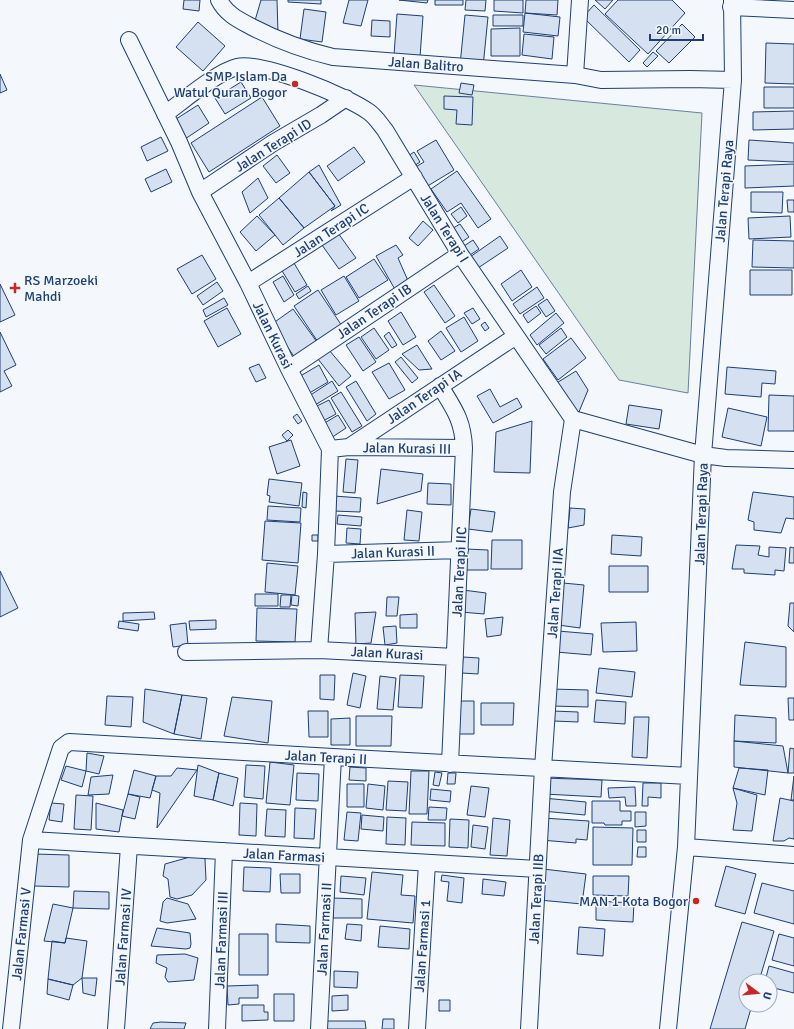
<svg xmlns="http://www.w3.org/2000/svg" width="794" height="1029" font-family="Signika,sans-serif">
<rect width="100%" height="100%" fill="#f4f7fb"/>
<!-- green -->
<path fill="#d7e8df" stroke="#687fa3" d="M414 85 702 113 688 393 619 380Z"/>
<!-- building -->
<path fill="#d5e0f0" stroke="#1d3f73" d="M184 0H200L199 11 183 9Z
M261 0H277L278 33 254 24Z
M288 0H321V4L288 2Z
M349 0H368L361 26 343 23Z
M399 0H428L427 3Z
M435 0H463V5H435Z
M466 0H486L485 11 465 10Z
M494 0H523V13L494 11Z
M526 0H558L557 15 525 13Z
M595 0H613L605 9Z
M618 0H672L685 13 648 54 605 14Z
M594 5 640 50 629 62 583 17Z
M304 9 326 12 322 42 300 39Z
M525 13 560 17 558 36 523 32Z
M397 14 423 16 420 57 394 55Z
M465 15 488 17 483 67 460 65Z
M493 15H523V26H493Z
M372 20 390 21V37L371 36Z
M198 22 225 46 203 71 176 47Z
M682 24 695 37 669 63 656 51Z
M520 28V56H491V29Z
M524 34 554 37 552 59 522 55Z
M766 43 794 44V84L765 83Z
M653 52 658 56 647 67 643 63Z
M0 74 7 90 0 93Z
M241 82 251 98 225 114 215 98Z
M461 83 474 85 472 95 459 93Z
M764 87H794V108H764Z
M444 96 473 97 472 125 456 124 457 110 444 109Z
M262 97 280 126 209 172 191 143Z
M198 105 209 123 185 139 173 121Z
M794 111V129L753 130V112Z
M161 137 168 151 147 161 141 147Z
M436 140 454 170 426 187 414 168 424 162 417 151Z
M749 140 794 143V162L748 160Z
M354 147 365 162 338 181 327 166Z
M414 152 420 162 411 168 405 158Z
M277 155 290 173 276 183 263 166Z
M794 164V186L745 188V166Z
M319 165 341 205 331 211 335 206 309 172Z
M166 169 172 182 151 192 145 179Z
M457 171 491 219 478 228 461 203 447 212 431 189Z
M309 172 335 206 304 228 279 198Z
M258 178 268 198 250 213 242 192Z
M751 192H783L782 213 751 212Z
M279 198 304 228 283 245 259 215Z
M787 200H794V212H788Z
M461 207 467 216 458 223 451 214Z
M257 216 275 235 256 251 240 232Z
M790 216 791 237 749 239 748 218Z
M423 221 433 230 418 246 409 238Z
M460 224 469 237 459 244 450 230Z
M338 233 356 258 339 269 322 245Z
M500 236 508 248 478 268 470 257Z
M473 240 479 249 467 257 461 248Z
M753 240 794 241V268L752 267Z
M396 245 403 255 398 258 409 283 397 293 376 256Z
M202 255 216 279 192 294 177 269Z
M291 258 307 285 295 292 279 266Z
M374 259 388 280 359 298 346 277Z
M521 270 532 287 512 301 501 284Z
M750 270H792V295H750Z
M283 276 294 295 284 302 273 282Z
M344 276 359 301 336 315 321 290Z
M217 282 223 291 203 305 197 296Z
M0 284 15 315 0 322Z
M434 285 455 316 445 323 424 292Z
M308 286 311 291 299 299 296 294Z
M537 287 544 298 520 314 513 304Z
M318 290 342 326 318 342 294 306Z
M224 298 228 305 206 317 203 310Z
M547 299 555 311 546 317 538 305Z
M536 306 541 313 528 323 523 315Z
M227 308 241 334 218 347 204 321Z
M473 308 480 319 472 324 464 313Z
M293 309 317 342 295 358 272 324Z
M401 312 416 337 403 345 388 321Z
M556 313 564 323 537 345 530 335Z
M464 317 478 341 461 352 446 328Z
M485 322 489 328 485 331 481 325Z
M374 328 389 350 376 359 361 337Z
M561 328 567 337 546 354 539 345Z
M441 331 455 351 441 360 428 341Z
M0 332 16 365 4 371 12 386 0 392Z
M389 332 397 345 392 348 384 336Z
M359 337 376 362 363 371 346 345Z
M571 338 586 358 558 380 543 359Z
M417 345 432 369 419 370 402 354Z
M329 350 351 376 339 386 318 359Z
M401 357 418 378 412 383 395 362Z
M389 363 405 390 389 399 372 372Z
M259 364 266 378 256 382 249 368Z
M319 365 328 382 306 395 297 378Z
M727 367 776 371 775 384 762 383 761 397 725 394Z
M576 371 588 390 576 419 555 384Z
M332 381 338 391 315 405 309 396Z
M356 381 376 414 367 421 346 387Z
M490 389 500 407 517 398 522 407 493 423 477 396Z
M341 392 362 426 352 432 331 398Z
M769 395 794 396V431H768Z
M329 400 336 414 323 421 315 407Z
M629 405 662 410 659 429 626 424Z
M728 408 767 417 761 446 722 437Z
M297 414 302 421 298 424 293 417Z
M338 415 346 428 331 438 323 424Z
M532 421 530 473 494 472 496 432Z
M288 430 293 435 287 441 282 435Z
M291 440 300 466 277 474 269 447Z
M346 459 358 460 355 493 343 492Z
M381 469 423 474 421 491 377 504Z
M269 479 302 483 299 506 269 502 270 496 267 495Z
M428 483 451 484V505L427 504Z
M303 492 307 493 306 508 302 507Z
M753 492 794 497V519L786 518 781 533 754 530V522L748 520Z
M334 496 361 498 360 512 333 511Z
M268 506 301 508 300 522 267 520Z
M570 508 585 509 584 525 568 528Z
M471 509 495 512 492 532 468 529Z
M407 510 422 512 419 541 404 540Z
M338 515 362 517 361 526 337 524Z
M265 521 301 523 298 563 262 560Z
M347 528 361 529 360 544 346 543Z
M312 535H318V541H312Z
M612 535 642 537 641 556 611 554Z
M492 540H522V569H491Z
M736 545 760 546 758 555 769 557V547L786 548 784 571 775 570V575L744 573V569H732Z
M790 547 794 548V563H789Z
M466 549 488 550V570H465Z
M267 563 298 566 295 595 265 592Z
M609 566H648V592H609Z
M0 571 18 608 0 617Z
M563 583 584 585 580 628 558 625Z
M463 590 486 593 484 614 461 612Z
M255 594H278V606H255Z
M281 595H291L290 607H280Z
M292 595 299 596 298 606 291 605Z
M387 597H399L397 616H386Z
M790 603H794V632L788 626Z
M257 608 297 609 295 642 256 641Z
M154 612 155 619 123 621V613Z
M376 612 371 643 356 644 355 613Z
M417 614V628H400V615Z
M503 617 501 635 487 637 485 619Z
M216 620V629L190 630 189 621Z
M119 621 139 624 138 631 118 628Z
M636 622 637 651 603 652 601 623Z
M186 623 188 645 173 647 170 625Z
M396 626 397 643 385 645 383 627Z
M558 631 593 634 591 655 556 652Z
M745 642 786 647V687L740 685Z
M463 657 479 658 478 674 462 673Z
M599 668 635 672 632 697 596 693Z
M353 673 366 676 360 708 347 705Z
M320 675H335L334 700 320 699Z
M400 675 424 676 422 708 398 707Z
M380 676 396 678 393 710 377 709Z
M145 689 182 695 174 734 143 722Z
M551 689 588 690V707L551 706Z
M182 695 207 698 201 739 174 734Z
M107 696 133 697 131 727 105 725Z
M232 697 272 701 268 743 224 736Z
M788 698H794V720H789Z
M596 700 626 702 625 724 594 722Z
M459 701H474V734H459Z
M481 703H514L513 725H481Z
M308 711H328V737H309Z
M553 711 578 712V722L553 721Z
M735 715 776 718V743L734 741Z
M356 716H392L391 746H356Z
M634 717H649L647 758 632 757Z
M350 718V745H331V719Z
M734 741 783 746 788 773 734 767Z
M790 748 794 749V773H788Z
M87 753 104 756 99 774 86 771Z
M270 762 294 765 290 805 266 803Z
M198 765 219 773 213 800 194 796Z
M246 765 265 766 263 799 244 797Z
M66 766 86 771 82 787 61 780Z
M350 767 366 768V781L349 780Z
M177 768 197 770 157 828 160 793 152 790 156 776H171Z
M739 768 768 770 765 795 733 788Z
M134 770 156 776 150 798 128 794Z
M411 771H429L427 814H409Z
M435 772 442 773 439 786 433 785Z
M219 773 238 778 233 806 213 800Z
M297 773 319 774 318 801 296 800Z
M448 773H456L455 784H447Z
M113 775 109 794 88 795 91 777Z
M794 776V800H791Z
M544 778 602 780 601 797 544 794Z
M388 781 408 782 406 811 386 810Z
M643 783H661V798L648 797V806H642Z
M347 784H364V807H347Z
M368 784 385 786 383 810 366 808Z
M471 786 489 788 485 817 467 815Z
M635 787 636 806H626L625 797 609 798 608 788Z
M733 788 757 795 752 831 733 830 737 803Z
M431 789 451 791 450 802 430 800Z
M128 794 140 797 135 819 122 816Z
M76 795 93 796 91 830 74 829Z
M543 798 586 802 585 815 542 811Z
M780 798 794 801V839L789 838 784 841H773Z
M592 801H620V811H631V821H622V825H605L604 823H592Z
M51 803 64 804 62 822 49 820Z
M96 803 123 810 119 832 96 829Z
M240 803 257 804 256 836 239 835Z
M429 807 447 808 446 820H428Z
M295 808 316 809 314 839 294 838Z
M267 809 286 810 285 837 265 836Z
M347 812 361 813 358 841 344 840Z
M635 812H646V826L635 827Z
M362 815 384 817 383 831 361 829Z
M387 817 406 818 405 845 386 844Z
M493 818 510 820 507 856 490 855Z
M543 818 589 821 587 840 576 839V843L541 840Z
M450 819 469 820 468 848 449 847Z
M412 822 445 823V846L411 845Z
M473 825 488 827 485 849 471 847Z
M593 827 633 828 632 865H593Z
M637 830H646V842H637Z
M638 847H646V857H637Z
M34 854 69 855V887L34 886Z
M197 855 205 859 206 880 192 895 177 899 170 897 168 879 163 876 165 864Z
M726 866 756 874 745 914 715 906Z
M244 867 271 868 270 892 243 891Z
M543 869 586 874 582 904 539 900Z
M372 872 403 875 401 895 415 896 413 923 367 919Z
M280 874H300V893H281Z
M442 875 464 878 462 903 447 901 449 882 441 881Z
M341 876 366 878 364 895 340 892Z
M593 876H629L628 896 593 895Z
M483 879 506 882 504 896 482 894Z
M762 883 794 891V924L754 913Z
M74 891 109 892V909L73 908Z
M167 898 188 904 196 919 167 923 160 921 163 902Z
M333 898 362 899V918H333Z
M596 901 634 903 633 922 596 920Z
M53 904 73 908 65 943 44 941Z
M742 922 774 931 759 981H746V1005H752L745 1029H710Z
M276 924 310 926V943L276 942Z
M347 924 362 925 361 941 345 939Z
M380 926 410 929 409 949 378 947Z
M579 927 605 929 603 956 577 954Z
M157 928 190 933 191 944 190 948 186 949 151 946Z
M239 934H268V975H239Z
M779 934 794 938V966L772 960Z
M66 938 87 941 82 978 73 985 48 979 52 941 65 943Z
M185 954 198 958 194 980 168 982 165 977 167 968 156 963 157 955Z
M769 966 794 973V993L770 987V981H765Z
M334 971 358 972 357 988 334 987Z
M82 978H97L95 996 83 993Z
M48 979 73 985 69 1000 47 994Z
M258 985V998H239V1004L228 1005 227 986Z
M274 994H294V1021H274Z
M348 995V1010L332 1011V996Z
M439 1000H450V1011H439Z
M242 1005H264V1012H268V1020L242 1021Z
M383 1019H394V1029H382Z
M325 1021H365L366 1029H325Z
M161 1022 186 1023 184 1029H150L153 1023Z"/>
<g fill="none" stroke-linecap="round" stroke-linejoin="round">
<!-- minor casing -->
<g stroke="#1d3f73" stroke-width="18">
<path id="minor" d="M219 0C226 14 239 20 252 27 279 41 303 50 333 57L575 75 601 80 690 79 733 80
M731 7 794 10
M129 40 179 142 200 192 248 283 289 369 330 449 326 554 319 650 455 657
M575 75 580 0
M165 114C183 101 217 72 237 67 262 61 347 96 369 112 376 117 380 124 385 130L460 254 573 419 703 455 726 458 794 460
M200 192 273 143 321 115 346 98
M248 283 414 177
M289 369 460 254
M440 386C454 409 463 420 464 448L450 764
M349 447 464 448
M330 449 349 447 516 336
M326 554 460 550
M186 652 319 650
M31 840 537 869
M686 847 794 855
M11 1029 31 840 61 748 69 742 333 757 689 776
M116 1029 129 846
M217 1029 224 851
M319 1029 333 757
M417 1029 427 863
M529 1029 543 768 562 492 573 419
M668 1029 686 847 703 455 733 80 732 0"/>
</g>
<!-- minor -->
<use href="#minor" stroke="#f4f7fb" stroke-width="16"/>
</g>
<!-- markers -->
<g fill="#c62828" stroke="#f4f7fb" stroke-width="1.5">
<circle cx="295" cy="84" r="4"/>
<path d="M13 282h4v4h4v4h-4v4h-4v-4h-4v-4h4z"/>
<circle cx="696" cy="901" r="4"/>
</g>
<g text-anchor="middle" stroke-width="3" stroke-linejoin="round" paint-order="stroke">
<!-- street labels -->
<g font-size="14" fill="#1d3f73" stroke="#f4f7fb">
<text transform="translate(426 64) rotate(4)" y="5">Jalan Balitro</text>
<text transform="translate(273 145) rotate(-32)" y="5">Jalan Terapi ID</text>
<text transform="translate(724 191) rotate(-85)" y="5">Jalan Terapi Raya</text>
<text transform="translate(445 228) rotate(58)" y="5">Jalan Terapi I</text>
<text transform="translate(331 230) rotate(-33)" y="5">Jalan Terapi IC</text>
<text transform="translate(374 311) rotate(-34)" y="5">Jalan Terapi IB</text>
<text transform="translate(273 335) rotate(64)" y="5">Jalan Kurasi</text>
<text transform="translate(424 396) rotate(-34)" y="5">Jalan Terapi IA</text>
<text transform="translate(407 448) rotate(1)" y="5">Jalan Kurasi III</text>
<text transform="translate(701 514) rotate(-88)" y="5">Jalan Terapi Raya</text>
<text transform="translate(393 552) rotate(-2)" y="5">Jalan Kurasi II</text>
<text transform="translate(459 572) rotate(-87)" y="5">Jalan Terapi IIC</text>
<text transform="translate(555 593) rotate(-86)" y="5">Jalan Terapi IIA</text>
<text transform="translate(387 653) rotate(3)" y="5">Jalan Kurasi</text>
<text transform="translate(326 757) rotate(3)" y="5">Jalan Terapi II</text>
<text transform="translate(284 855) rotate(3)" y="5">Jalan Farmasi</text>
<text transform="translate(536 899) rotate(-87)" y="5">Jalan Terapi IIB</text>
<text transform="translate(324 929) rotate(-87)" y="5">Jalan Farmasi II</text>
<text transform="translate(21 934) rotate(-84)" y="5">Jalan Farmasi V</text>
<text transform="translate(123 937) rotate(-86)" y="5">Jalan Farmasi IV</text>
<text transform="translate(221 940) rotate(-88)" y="5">Jalan Farmasi III</text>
<text transform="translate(422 946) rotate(-86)" y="5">Jalan Farmasi 1</text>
</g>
<!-- poi labels -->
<g font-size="14" fill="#1d3f73" stroke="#f4f7fb" text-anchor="end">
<text x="287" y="81">SMP Islam Da<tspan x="287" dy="16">Watul Quran Bogor</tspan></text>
<text x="24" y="285" text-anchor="start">RS Marzoeki<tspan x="24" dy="16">Mahdi</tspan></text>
<text x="688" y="906">MAN 1 Kota Bogor</text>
</g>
</g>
<!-- north arrow -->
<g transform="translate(758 993) rotate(106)"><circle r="19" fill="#f4f7fb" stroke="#9eadc5"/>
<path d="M0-3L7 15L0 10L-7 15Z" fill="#c62828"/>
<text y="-6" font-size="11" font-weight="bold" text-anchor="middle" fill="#1d3f73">U</text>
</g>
<!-- scale -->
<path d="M650 34v6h53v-6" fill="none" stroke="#1d3f73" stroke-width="2"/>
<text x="656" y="34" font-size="12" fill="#1d3f73" stroke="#f4f7fb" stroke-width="3" paint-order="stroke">20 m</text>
</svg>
